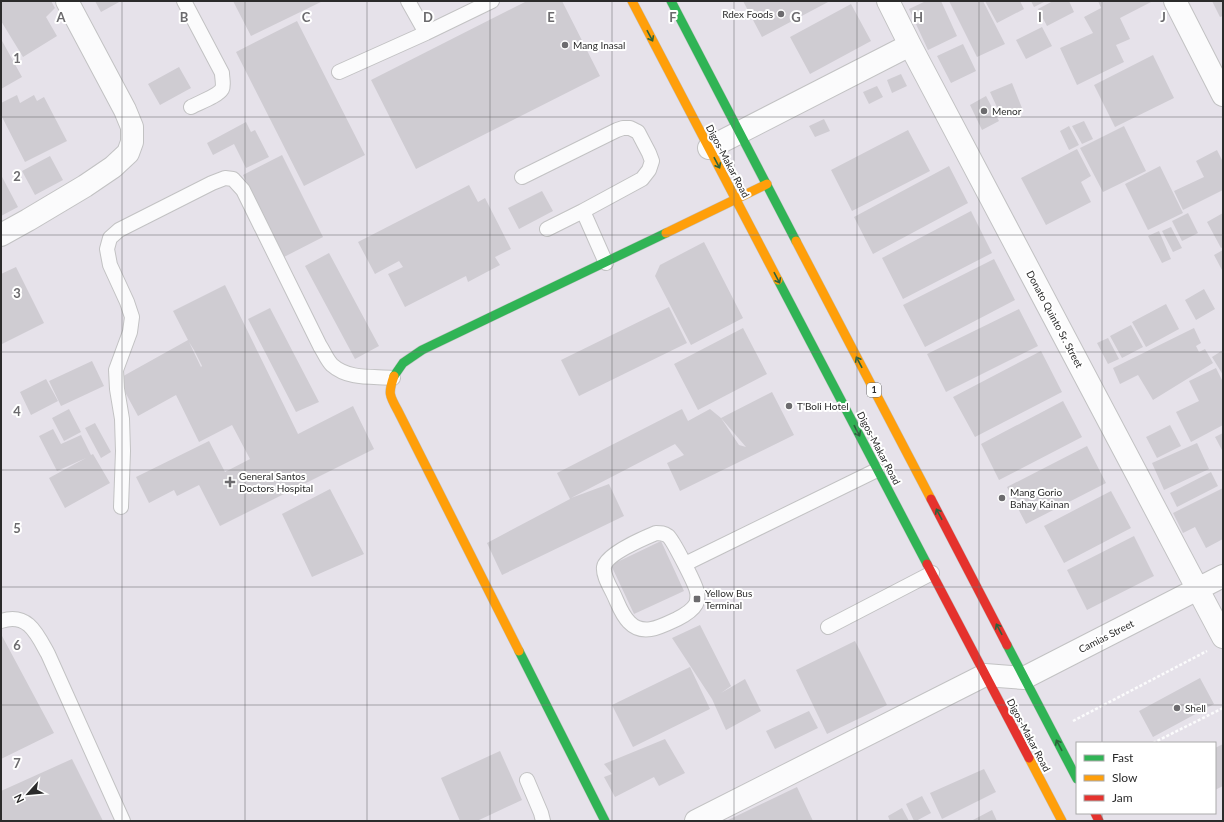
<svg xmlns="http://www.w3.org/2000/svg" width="1224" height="822" font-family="Lato,sans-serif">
<rect width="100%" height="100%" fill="#e6e2ea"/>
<!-- building -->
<path fill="#cfccd2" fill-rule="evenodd" d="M1 1H51L55 8 46 17 57 36 23 57 1 21Z
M95 1H121L101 12Z
M233 1H323L251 36Z
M527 1H562L600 76 416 169 371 80Z
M743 1H830L762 37Z
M926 1H941L957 36 928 50 909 9Z
M949 1H983L1005 44 977 57Z
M985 1H1020L1024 9 997 23Z
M1031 1H1046L1034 7Z
M1053 1H1069L1074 12 1047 26 1038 9Z
M1098 1H1153L1120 18 1130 39 1116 45 1124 62 1077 85 1060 48 1093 33 1084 17 1101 8Z
M1212 1H1223V16L1220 17Z
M851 4 871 41 810 74 790 37Z
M297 21 365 155 304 186 236 52Z
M1042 27 1052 46 1026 59 1016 40Z
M1 39 22 77 1 89Z
M963 44 976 71 951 83 937 56Z
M1153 55 1174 98 1115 127 1094 85Z
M179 67 191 88 160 105 148 84Z
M901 74 907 86 892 93 887 80Z
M1012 83 1022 108 1001 116 990 92Z
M877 86 883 97 869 104 863 92Z
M17 95 20 103 34 95 37 101 44 97 67 141 25 162 1 115V103Z
M986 96 999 121 982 130 970 105Z
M824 119 830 131 815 137 809 126Z
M1084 121 1093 139 1082 144 1072 126Z
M246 122 251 132 255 130 269 157 246 168 234 144 213 155 207 143Z
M1069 126 1079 145 1069 150 1060 131Z
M1124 126 1146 171 1103 192 1080 148Z
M908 130 930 171 852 211 831 170Z
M1077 149 1091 176 1081 182 1091 202 1046 225 1021 178Z
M1217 150 1223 162V190L1183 210 1174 191 1204 177 1196 161Z
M282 155 323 237 284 257 243 175Z
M50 156 63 180 35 195 22 171Z
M949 166 968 203 873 254 854 217Z
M1160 166 1183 213 1148 230 1125 184Z
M1 175 18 207 1 216Z
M469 185 478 202 485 198 511 249 495 257 500 265 468 282 466 276 405 307 388 274 403 267 399 261 375 274 358 242Z
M542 191 553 211 519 229 508 208Z
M971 211 992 253 903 299 882 258Z
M1188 213 1198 233 1182 241 1172 221Z
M1223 213V247L1221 248 1207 222Z
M1171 227 1182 248 1173 252 1162 231Z
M1159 231 1171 259 1162 263 1148 236Z
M704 242 743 318 691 345 655 276 660 265Z
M1223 250V272L1214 255Z
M329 253 379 346 355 359 305 266Z
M994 259 1015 300 925 347 903 305Z
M16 267 44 323 2 344 1 341V274Z
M225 285 298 434 353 406 374 449 220 526 199 485 177 496 174 490 149 503 136 477 209 441 225 472 250 459 232 425 199 442 176 395 138 416 118 379 188 340 173 311ZM189 342 194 350 202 366 201 367Z
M1204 289 1215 309 1196 320 1185 300Z
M1166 304 1179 329 1146 347 1132 322Z
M669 307 687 343 579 396 561 360Z
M270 308 319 402 296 412 248 319Z
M1019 309 1038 346 946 392 927 354Z
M1131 325 1143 347 1122 358 1110 336Z
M743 328 767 374 698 410 674 364Z
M1194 328 1201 343 1196 346 1199 352 1205 349 1213 363 1153 400 1138 375 1120 384 1113 368Z
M1108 338 1119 359 1108 364 1097 343Z
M1223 350V375L1212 357Z
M1041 351 1062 392 975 437 953 397Z
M92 361 104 386 61 406 49 381Z
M1216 368 1223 382V425L1191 442 1176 412 1199 401 1189 381Z
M46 379 58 401 31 415 20 392Z
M772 392 794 435 680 491 667 463 684 455 675 444 571 498 609 484 624 516 502 575 487 543 570 499 557 473 682 409 688 421 710 409 721 418 739 445 746 447 721 418Z
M1063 401 1082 437 999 480 981 444Z
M69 409 81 432 64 441 52 418Z
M95 423 111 452 101 458 85 428Z
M1170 425 1181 446 1157 458 1146 437Z
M53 429 61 444 81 435 91 455 93 454 110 483 65 508 49 478 86 458 57 471 39 436Z
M1223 433V452L1215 437Z
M1197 443 1209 469 1164 490 1152 463Z
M1087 446 1106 483 1026 524 1007 487Z
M1211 472 1218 486 1177 507 1170 493Z
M1223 488V539L1206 548 1195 527 1183 533 1173 513Z
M330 489 364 554 312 577 282 514Z
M1111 491 1131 528 1064 563 1044 526Z
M1134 536 1154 576 1087 610 1067 570Z
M661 541 684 591 634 614 611 565Z
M700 625 731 686 721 693 745 679 761 711 726 730 712 699 672 638Z
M1 634 54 733 1 759Z
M855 641 887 705 827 734 796 670Z
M690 667 710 709 633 747 612 705Z
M1200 678 1214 704 1153 737 1139 711Z
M809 711 818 728 775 749 766 731Z
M665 739 685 773 659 786 654 777 615 797 604 777 612 774 604 764Z
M1223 744V786L1215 790V748Z
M500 751 522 800 477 821H460L441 778Z
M72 759 103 821H1V791Z
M984 769 996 792 942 819 930 793Z
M797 787 813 821H726Z
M922 796 931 813 916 821H914L906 804Z
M902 808 909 821H890L888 816Z
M992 810 997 821H971Z"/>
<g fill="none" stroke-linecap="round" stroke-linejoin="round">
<!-- lane casing -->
<g stroke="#c2c2c3" stroke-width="16">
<path id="lane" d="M184 1 222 73C222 78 224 85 222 89 218 96 198 103 191 107
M408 1 426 33
M339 72 426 33 492 1
M522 177 617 130 623 128H630L638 132 649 153 652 161 649 170 642 179 583 211 606 263
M547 229 583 211
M121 507 123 451 122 419 117 389 116 370 130 332 132 317 127 302 110 265 107 249 110 238 119 230 212 183 225 178 233 179 243 190 320 346C324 352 327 360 332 365 349 380 373 376 393 378
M656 533C661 533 664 533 668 536 673 540 696 585 697 592 698 595 697 602 696 604 692 611 683 616 677 619 662 626 643 637 629 622 621 614 618 603 613 593 609 585 603 575 604 567 606 554 644 538 656 533Z
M685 564 877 470
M1 621C28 612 37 634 48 654L123 821
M828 627 932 573
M527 780 541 813 543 821"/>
</g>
<!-- street casing -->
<g stroke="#c2c2c3" stroke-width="24">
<path id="street" d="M888 1 910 45 1223 637
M1175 1 1223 95
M709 148 910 45
M1 235 28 220 85 186 113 167 128 153 132 142V127L125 110 67 1
M696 821 985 675 1024 678 1223 576"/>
</g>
<!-- fast casing -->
<g stroke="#c2c2c3" stroke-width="10">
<path id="fast" d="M671 1 796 241
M778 280 927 564
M394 376 403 363 422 350 666 233
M1007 645 1077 779
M519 651 605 821"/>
</g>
<!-- slow casing -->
<g stroke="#c2c2c3" stroke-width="10">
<path id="slow" d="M632 1 778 280
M666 233 767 184
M796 241 931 499
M394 376C388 393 389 395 398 411L519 651
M1029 758 1062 821"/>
</g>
<!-- jam casing -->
<g stroke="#c2c2c3" stroke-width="10">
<path id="jam" d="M931 499 1007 645
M927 564 1029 758
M1095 813 1099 821"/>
</g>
<!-- path -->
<path stroke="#fbfbfc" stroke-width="2.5" stroke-dasharray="3 2" stroke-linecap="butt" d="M1073 721 1207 651
M1153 743 1223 708"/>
<!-- lane -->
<use href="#lane" stroke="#fbfbfc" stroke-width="14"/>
<!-- street -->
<use href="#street" stroke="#fbfbfc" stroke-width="22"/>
<!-- fast -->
<use href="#fast" stroke="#30b455" stroke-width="9"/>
<!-- slow -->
<use href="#slow" stroke="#ff9f0a" stroke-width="9"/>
<!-- jam -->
<use href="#jam" stroke="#e5322d" stroke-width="9"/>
</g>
<!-- one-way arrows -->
<defs><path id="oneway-shaft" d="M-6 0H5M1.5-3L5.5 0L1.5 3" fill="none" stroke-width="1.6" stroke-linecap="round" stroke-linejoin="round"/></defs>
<g stroke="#2d623c">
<use href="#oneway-shaft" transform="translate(650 36) rotate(62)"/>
<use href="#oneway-shaft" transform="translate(717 163) rotate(62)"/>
<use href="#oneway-shaft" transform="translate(777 278) rotate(62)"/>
<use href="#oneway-shaft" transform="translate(859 362) rotate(-118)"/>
<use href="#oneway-shaft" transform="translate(857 431) rotate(62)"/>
<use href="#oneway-shaft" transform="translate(939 514) rotate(-118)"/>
<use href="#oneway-shaft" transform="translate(999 629) rotate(-118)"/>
<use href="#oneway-shaft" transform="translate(1059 745) rotate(-118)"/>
</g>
<!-- grid -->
<path fill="none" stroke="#6c6b6e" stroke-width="1" stroke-opacity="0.55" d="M122 1V821M245 1V821M367 1V821M490 1V821M612 1V821M734 1V821M857 1V821M979 1V821M1102 1V743M1 117H1223M1 235H1223M1 352H1223M1 470H1223M1 587H1223M1 705H1223M1102 813V821"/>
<!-- markers -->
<g fill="#6c6b6e" stroke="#fff" stroke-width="1.5">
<circle cx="781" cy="14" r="4"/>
<circle cx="565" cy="45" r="4"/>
<circle cx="984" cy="111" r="4"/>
<circle cx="789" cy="406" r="4"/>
<path d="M228 476h4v4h4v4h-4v4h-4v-4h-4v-4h4z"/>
<circle cx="1002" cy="498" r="4"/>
<rect x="693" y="595" width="8" height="8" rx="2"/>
<circle cx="1177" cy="708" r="4"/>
</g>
<g text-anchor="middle" stroke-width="4" stroke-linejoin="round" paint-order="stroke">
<!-- shield labels -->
<rect fill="#fff" stroke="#6b6b6b" stroke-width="1" x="867" y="383" width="14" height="14" rx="3"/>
<g font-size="9" font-weight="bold" fill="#2b2b2b">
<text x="874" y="393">1</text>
</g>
<!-- poi labels -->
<g font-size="10" fill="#2b2b2b" stroke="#fff" text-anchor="start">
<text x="773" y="18" text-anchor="end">Rdex Foods</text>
<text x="573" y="49">Mang Inasal</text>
<text x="992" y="115">Menor</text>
<text x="797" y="410">T'Boli Hotel</text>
<text x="239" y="480">General Santos<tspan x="239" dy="12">Doctors Hospital</tspan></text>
<text x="1010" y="496">Mang Gorio<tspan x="1010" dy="12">Bahay Kainan</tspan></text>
<text x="705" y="597">Yellow Bus<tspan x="705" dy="12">Terminal</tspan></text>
<text x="1185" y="712">Shell</text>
</g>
<!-- street labels -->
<g font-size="10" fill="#2b2b2b" stroke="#fff">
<text transform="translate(728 161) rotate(62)" y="4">Digos-Makar Road</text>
<text transform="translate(1055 319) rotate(62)" y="4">Donato Quinto Sr. Street</text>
<text transform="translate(879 448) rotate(62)" y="4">Digos-Makar Road</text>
<text transform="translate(1106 636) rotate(-27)" y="4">Camias Street</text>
<text transform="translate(1029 735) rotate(62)" y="4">Digos-Makar Road</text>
</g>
</g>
<g font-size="13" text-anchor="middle" font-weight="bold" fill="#6c6b6e" stroke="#fff" stroke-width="4" stroke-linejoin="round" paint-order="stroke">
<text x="61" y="22">A</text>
<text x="184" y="22">B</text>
<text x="306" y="22">C</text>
<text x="428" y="22">D</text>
<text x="551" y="22">E</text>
<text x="673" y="22">F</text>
<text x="796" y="22">G</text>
<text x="918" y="22">H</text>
<text x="1040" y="22">I</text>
<text x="1163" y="22">J</text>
<text x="17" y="63">1</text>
<text x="17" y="181">2</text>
<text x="17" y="298">3</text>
<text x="17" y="416">4</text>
<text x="17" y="533">5</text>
<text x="17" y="650">6</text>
<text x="17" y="768">7</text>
</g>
<!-- border -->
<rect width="1224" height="822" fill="none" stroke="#2b2b2b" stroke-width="4"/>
<!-- legend -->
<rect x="1076" y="742" width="140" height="72" fill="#ffffff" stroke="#aaaaaa"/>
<rect x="1084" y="755" width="20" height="6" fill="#30b455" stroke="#aaaaaa"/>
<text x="1112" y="762" font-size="12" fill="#2b2b2b">Fast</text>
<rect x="1084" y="775" width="20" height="6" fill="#ff9f0a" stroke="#aaaaaa"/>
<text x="1112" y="782" font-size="12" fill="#2b2b2b">Slow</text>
<rect x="1084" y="795" width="20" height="6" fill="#e5322d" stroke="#aaaaaa"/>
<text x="1112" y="802" font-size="12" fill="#2b2b2b">Jam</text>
<!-- north arrow -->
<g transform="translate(28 794) rotate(243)" stroke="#ffffff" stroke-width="3" paint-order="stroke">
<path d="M0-3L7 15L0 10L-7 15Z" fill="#2b2b2b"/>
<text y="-6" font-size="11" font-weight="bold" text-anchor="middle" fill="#2b2b2b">N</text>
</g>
</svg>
